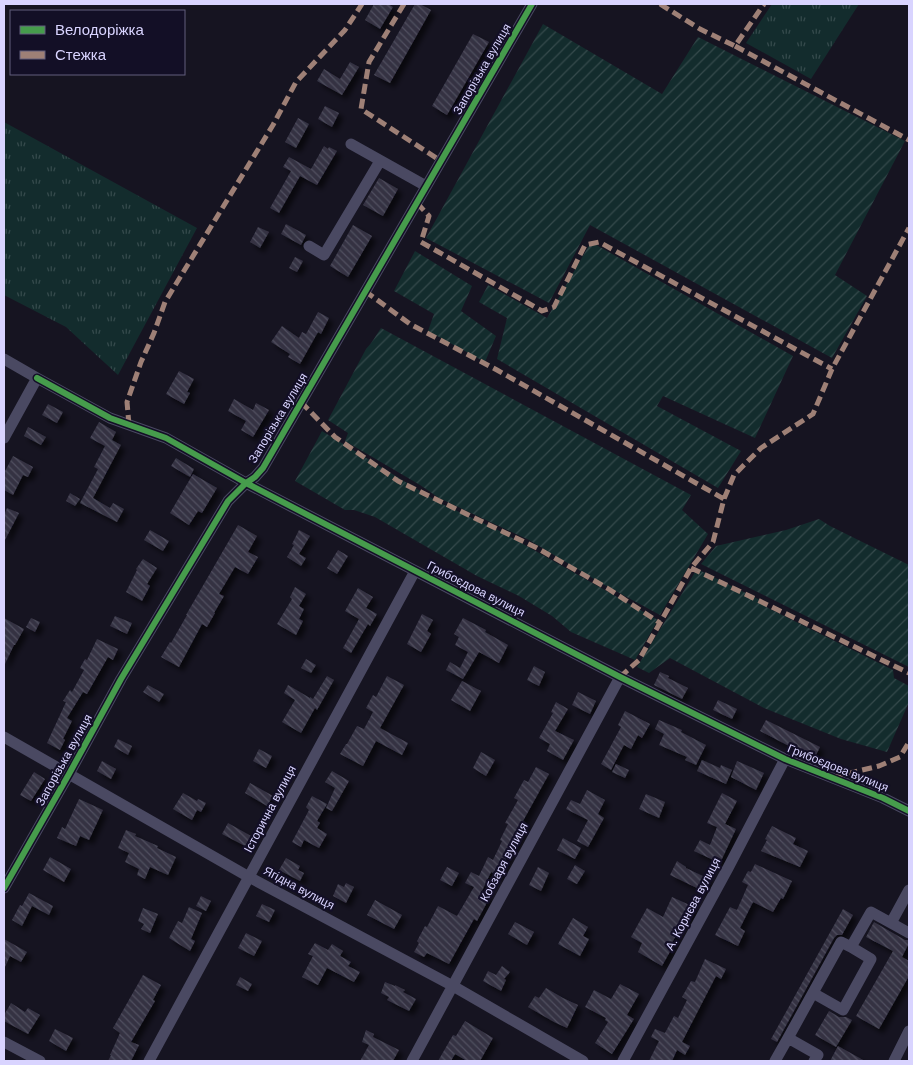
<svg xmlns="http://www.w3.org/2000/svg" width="913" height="1065" font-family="Arial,sans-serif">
<defs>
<pattern id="grass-tufts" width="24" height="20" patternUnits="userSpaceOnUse" patternTransform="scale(1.25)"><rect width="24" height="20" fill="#132c2d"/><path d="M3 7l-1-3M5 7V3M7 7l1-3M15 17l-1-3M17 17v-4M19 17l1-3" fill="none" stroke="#354a4c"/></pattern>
<pattern id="garden-furrows" width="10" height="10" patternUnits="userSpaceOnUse" patternTransform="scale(1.25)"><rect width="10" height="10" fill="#132c2d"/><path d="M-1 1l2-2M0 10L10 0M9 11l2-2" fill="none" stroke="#354a4c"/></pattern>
<pattern id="building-back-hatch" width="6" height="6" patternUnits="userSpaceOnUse" patternTransform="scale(1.25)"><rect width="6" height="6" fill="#343243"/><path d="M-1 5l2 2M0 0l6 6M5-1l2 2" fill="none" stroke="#514f5f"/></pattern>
<filter id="shadow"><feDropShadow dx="4.5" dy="4.5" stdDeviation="2.5" flood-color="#0009"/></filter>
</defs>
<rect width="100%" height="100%" fill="#161421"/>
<!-- grass -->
<path fill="url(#grass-tufts)" d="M772 4H859L811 79 746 43Z
M4 122 197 228 118 375 66 327 4 295Z"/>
<!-- garden -->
<path fill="url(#garden-furrows)" d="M543 24 662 94 698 37 905 141 835 275 867 296 832 358 590 225 549 303 426 238Z
M591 242 793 356 755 438 663 396 657 406 741 451 718 488 497 359 507 318 479 302 488 285 547 318Z
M415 251 472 286 461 311 496 336 485 362 428 331 434 314 394 291Z
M381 328 691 495 682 510 708 534 660 615 599 582 529 540 439 498 420 485 345 441 348 433 328 420 366 349C372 343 376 335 381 328Z
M322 431 440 503 502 532 658 620 635 660 571 632 552 616 519 596 477 576 375 517 354 510H345L295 481Z
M819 519 830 526 909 565V667L701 564 716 546 786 530Z
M697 569 760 600 768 608 893 670 894 678 909 686V702L887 752 841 739 764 708 670 658 649 673 637 667Z"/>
<!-- building -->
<path fill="url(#building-back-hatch)" filter="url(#shadow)" d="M374 4H388L393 7 380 29 365 20Z
M415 4H420L431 10 390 83 374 75Z
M473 34 489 42 447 115 432 106Z
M350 62 359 67 342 95 317 81 324 69 340 79Z
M325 106 339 113 332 127 318 119Z
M298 118 309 124 296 148 285 142Z
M324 146 328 149 329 147 337 151 317 185 300 176 279 213 270 208 291 171 283 167 289 157 311 169Z
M379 178 398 189 383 216 363 205Z
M286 224 306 235 301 245 281 234Z
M353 225 372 236 348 277 330 266Z
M258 227 269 232 260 248 250 242Z
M295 257 303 261 297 272 289 268Z
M318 312 329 318 321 334 318 332 300 364 288 357 290 354 271 342 282 326 299 338 302 332 306 334Z
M179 371 194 379 187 392 190 393 184 404 166 394Z
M234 399 253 410 256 403 269 410 253 437 241 430 246 421 228 411Z
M48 404 63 412 57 423 42 415Z
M99 422 116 432 112 440 121 445 93 498 110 508 113 503 124 509 117 522 80 503 98 469 94 467 105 446 90 438Z
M28 427 46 437 41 445 24 436Z
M13 456 33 467 28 477 23 475 13 495 4 490V473Z
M176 458 194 469 190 477 171 466Z
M193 474 217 488 202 513 198 511 189 525 170 513Z
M70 493 80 499 75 506 66 501Z
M7 508 19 513 4 542V515Z
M238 525 257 536 248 552 258 557 248 574 235 567 219 594 224 596 214 613H215L207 627 202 624 179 667 161 657 170 642 171 643 187 615H186Z
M150 530 169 541 163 551 144 540Z
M299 530 310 536 299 554 306 558 301 566 287 557 294 545 292 544Z
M338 550 348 556 337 574 327 568Z
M143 559 157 568 147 584 150 586 142 601 126 592 137 570 136 569Z
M295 587 306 594 299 606 304 609 299 619 303 621 296 635 277 624 292 599 290 597Z
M358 588 373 597 366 608 377 614 370 626 368 624 351 653 343 648 359 619 345 611Z
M422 614 433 620 427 631 431 634 421 652 407 644Z
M115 616 132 623 127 634 110 626Z
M4 618 24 629 15 645H14L4 666Z
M31 618 40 622 35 632 26 627Z
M463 618 486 630 485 632 508 645 499 663 479 652 463 679 446 670 450 662 460 668 468 652 455 645 459 637 454 634Z
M97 639 118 649 113 660 108 657 87 694 83 692 67 718 72 721 63 739 65 740 60 750 47 743 66 702 63 701 70 690 72 692 84 670 80 668 85 659 87 660Z
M306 659 316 665 311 673 301 668Z
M534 666 545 672 539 686 527 680Z
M660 672 669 676 668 678 688 688 682 699 654 685Z
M327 676 334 680 317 710 315 708 301 733 282 722 295 700 284 693 288 685 310 698V697L313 699Z
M387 676 404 685 380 728 408 743 402 755 376 741 363 766 340 754 346 744H347L357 726 364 729 373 712 366 708 373 695 376 697Z
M462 681 481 691 470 711 451 700Z
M148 685 164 694 159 702 143 692Z
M578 692 596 701 590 714 572 705Z
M718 700 737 709 732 719 713 710Z
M556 702 568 709 555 731 574 740 563 760 547 751 550 744 539 738 553 713 551 712Z
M625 711 650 724 642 738 638 735 631 749 624 745 611 770 601 764 621 727 618 725Z
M659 720 682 730 681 732 706 745 696 765 685 760 687 757 659 745 664 734 655 729Z
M766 720 820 747 814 759 760 731Z
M118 739 132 746 128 755 114 747Z
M259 749 272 756 266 768 253 761Z
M481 752 495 760 486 776 473 768Z
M702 760 720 768 721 765 732 770 726 784 697 771Z
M102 761 116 769 111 779 97 771Z
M737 761 764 773 756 790 731 777Z
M616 764 629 770 625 778 612 772Z
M536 767 549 774 523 821 526 823 503 865 505 866 500 877 491 872 481 893 490 897 477 921 474 919 449 964 427 953 424 957 414 952 419 943 417 941 425 926 427 927 438 906 457 916 474 887 465 883 471 872 479 876 488 857 493 860 502 841 500 840 508 824 505 823 518 800 514 798 524 780 528 782Z
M332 771 349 781 332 811 326 808 335 788 325 782Z
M34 772 45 779 31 801 20 795Z
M250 783 273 796 267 806 245 793Z
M587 790 605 800 598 814 604 818 588 847 577 841 588 820 566 809 571 800 580 804Z
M183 793 197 801 198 799 206 803 201 812 197 810 192 820 173 809Z
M722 793 737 801 725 824 736 829 720 863 694 851 700 840 710 845 717 827 707 823Z
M646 794 665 802 659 818 639 809Z
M312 796 327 804 317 821 320 823 317 828 327 834 319 848 304 840 301 847 292 842 309 810 306 807Z
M79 799 103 810 89 840 80 836 76 846 57 838 62 827 65 829Z
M228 823 251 836 245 846 222 834Z
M772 826 796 838 793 844 808 851 800 867 761 851 767 840 765 839Z
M126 830 136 834 135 836 158 846 157 848 176 857 168 875 150 867 145 879 137 875 139 869 125 862 129 853 118 848Z
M563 838 581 848 575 859 557 850Z
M50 857 71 869 64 882 43 870Z
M286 858 300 866 298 870 304 873 300 881 279 870Z
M677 861 686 867V868L709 879 703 891 670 875Z
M755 864 792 881 783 899 781 898 773 912 753 902 740 928 745 931 738 946 715 935 730 907 737 910 748 885 742 882 748 871 751 872Z
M575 865 585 871 577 884 567 879Z
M447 867 459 873 452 886 440 880Z
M538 867 549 873 541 891 529 885Z
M346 883 354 887 346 903 333 896 338 884 344 887Z
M29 893 53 906 49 915 32 906 22 926 12 920 20 905 22 906Z
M201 896 211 901 206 911 196 906Z
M672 897 694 907 688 920 685 918 670 947 672 948 662 966 638 952 642 943 631 937 647 908 663 917Z
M375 900 402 915 394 929 367 915Z
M262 904 275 910 269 922 256 916Z
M189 907 202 913 191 939 195 941 190 951 169 938 178 921 182 923Z
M143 908 158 914 150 933 141 929 144 924 138 921Z
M843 909 853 915 842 935H837L834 938 777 1042 771 1039Z
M573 918 588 927 583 936 589 939 580 956 558 944Z
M515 922 534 932 527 945 508 934Z
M874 922 905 940H909V943L902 957 909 961V976L879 1029 856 1016 893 951 866 937Z
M246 933 262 941 254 956 238 948Z
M4 939 27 952 21 962 10 956 4 969Z
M315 943 328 950 332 944 343 951 340 956 351 962 348 966 360 972 354 982 327 968 318 985 302 977 313 956 308 954Z
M705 959 726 969 721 979 716 976 682 1042 690 1046 685 1055 677 1050 672 1061H649L659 1041 651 1037 655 1029 665 1033 674 1016 678 1018 687 1000 682 997 691 981 695 982Z
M502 966 510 972 504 979 506 980 501 991 483 981 488 971 496 975Z
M143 975 161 985 153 1000 155 1001 131 1042 139 1045 131 1061H108L111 1055H110L120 1033 113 1028Z
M240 977 252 984 248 991 236 985Z
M385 982 395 986V985L405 990 403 992 416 999 409 1011 387 1000 389 997 381 993Z
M620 984 639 994 627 1015 634 1019 612 1054 595 1043 608 1022 605 1020 606 1018 585 1007 594 990 611 999Z
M546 988 563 998 578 1005 567 1028 554 1022 528 1007 535 996 539 998Z
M11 1003 25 1012 28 1008 40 1015 28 1034 4 1021V1015Z
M829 1011 839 1017H846L852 1020 836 1047 815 1035Z
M465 1021 493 1038 480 1061H467L455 1054 451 1061H438L453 1035 456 1036Z
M55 1029 73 1038 66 1051 49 1041Z
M366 1030 374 1034 373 1037 399 1050 393 1061H360L369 1045 362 1042Z
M838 1046 865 1061H830Z"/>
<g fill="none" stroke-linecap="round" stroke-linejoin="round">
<!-- minor -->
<path stroke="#4a4962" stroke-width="11" d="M351 144 426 186
M309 246 324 255 380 161
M4 359 37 378 4 438
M37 378 110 418 166 438 246 483 620 677 785 759 883 798 909 811
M4 737 249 877 453 986 583 1061
M4 888 69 774 121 679 228 501 246 483 255 477 263 468 532 4
M891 923 909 933
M813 993 843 1010 871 959 851 947 871 912 891 923 909 890
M788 1038 841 942 851 947
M4 1042 40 1061
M149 1061 415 571
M412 1061 620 677
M623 1061 728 868 785 759
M775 1061 788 1038 818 1055 814 1061
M894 1061 909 1031"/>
<!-- quiet -->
<path stroke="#9e8076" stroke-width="5" stroke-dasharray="10 5" stroke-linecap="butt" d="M404 4 369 62 361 109 441 161
M660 4 700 29 735 46 764 4
M735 46 909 140
M417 203 429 216 421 242 542 311 554 307 585 245 599 242 832 369
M365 291 410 324 497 370 724 499
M301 402 335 437 398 481 537 548 607 588 660 623
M129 425 127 402 141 362 154 333 165 302 273 125 296 82 345 30 362 4
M691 568 909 673
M620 677 639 660 691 568 713 542 724 499 734 475 761 448 813 414 832 369 909 228
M833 777 879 766 900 757 909 742"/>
<!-- cycleway casing -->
<g stroke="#130f26" stroke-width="9">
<path id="cycleway" d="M37 378 110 418 166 438 246 483 620 677 785 759 883 798 909 811
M4 888 69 774 121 679 228 501 246 483 255 477 263 468 532 4"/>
</g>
<!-- cycleway -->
<use href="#cycleway" stroke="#469c4c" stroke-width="6"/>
</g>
<g text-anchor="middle" stroke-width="4.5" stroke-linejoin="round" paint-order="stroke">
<!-- street labels -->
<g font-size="12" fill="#d9d4ff" stroke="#130f26">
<text transform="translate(482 69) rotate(-60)" y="4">Запорізька вулиця</text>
<text transform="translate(278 418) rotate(-59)" y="4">Запорізька вулиця</text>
<text transform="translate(476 589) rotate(27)" y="4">Грибоєдова вулиця</text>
<text transform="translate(64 760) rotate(-61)" y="4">Запорізька вулиця</text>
<text transform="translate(838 768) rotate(22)" y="4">Грибоєдова вулиця</text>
<text transform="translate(270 809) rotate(-62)" y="4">Історична вулиця</text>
<text transform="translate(504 862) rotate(-62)" y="4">Кобзаря вулиця</text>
<text transform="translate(299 888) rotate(28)" y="4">Ягідна вулиця</text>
<text transform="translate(693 904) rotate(-62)" y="4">А. Корнєва вулиця</text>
</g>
</g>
<!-- border -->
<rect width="913" height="1065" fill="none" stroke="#d9d4ff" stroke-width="10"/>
<!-- legend -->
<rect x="10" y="10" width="175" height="65" fill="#130f26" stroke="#625e7d"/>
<rect x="20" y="26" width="25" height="8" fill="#469c4c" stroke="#625e7d"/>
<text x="55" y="35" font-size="15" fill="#d9d4ff">Велодоріжка</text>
<rect x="20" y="51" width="25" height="8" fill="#9e8076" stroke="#625e7d"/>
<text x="55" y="60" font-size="15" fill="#d9d4ff">Стежка</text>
</svg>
